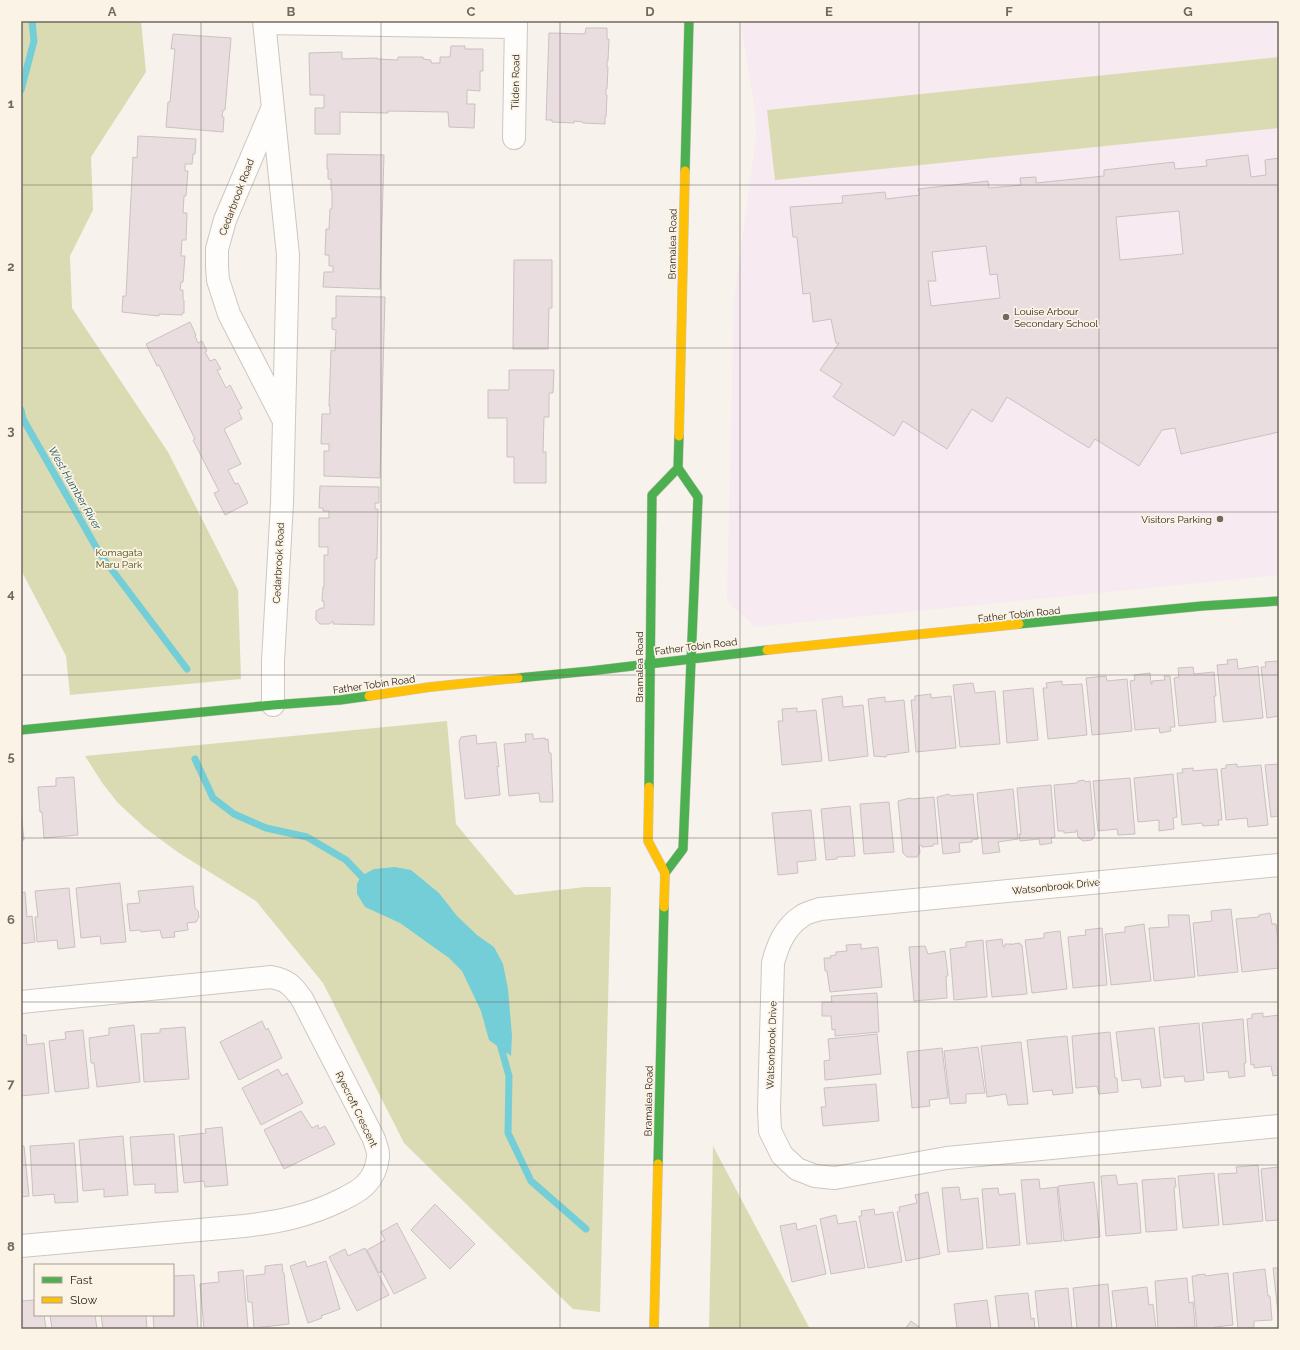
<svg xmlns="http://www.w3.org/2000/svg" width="1300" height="1350" font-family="Raleway,sans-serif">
<rect width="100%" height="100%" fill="#f7f2ec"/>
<!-- education -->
<path fill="#f7eaf0" d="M746 21H1279V575L755 627 727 601 734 300 756 138 755 112 741 22Z"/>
<!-- green -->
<path fill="#dadbb3" d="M21 21H141L146 72 91 157 93 210 70 256 72 308 168 452 238 590 241 679 70 695 66 656 21 570Z
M1279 57V128L775 180 767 110Z
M447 721 456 824 515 895 585 887H611L600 1312 573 1309 404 1143 323 983 256 901 179 853 145 828 118 803 103 784 85 756Z
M713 1146 810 1329H709Z"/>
<!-- water -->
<path fill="#73ced8" d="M395 867 411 870 439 893 457 916 477 935 494 947 503 964 508 989 512 1036 511 1056 489 1040 481 1011 462 971 449 958 400 923 365 907 357 894V884L361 876 374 869Z"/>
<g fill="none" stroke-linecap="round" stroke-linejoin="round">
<!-- stream -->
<path stroke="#73ced8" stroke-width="7" d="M21 90 34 41 32 21
M21 410 23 419 100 554 187 669
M195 759 213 798 234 814 266 828 307 837 346 860 368 883
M499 1040 509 1076 508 1133 531 1181 586 1229"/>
</g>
<!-- building -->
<path fill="#eadddf" stroke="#cac1c2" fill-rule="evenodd" d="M586 28H607V39H609L608 61H607V67H608L607 89H606V95H607L606 117H605V124L583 123V122L574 121V123L552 122V120H546L549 33 585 34Z
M173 34 231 38 225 110H223L222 117H224L223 132 166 127 168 102H170L175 49H171Z
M451 46H465V49H483V71H480V91L467 90V104H475L474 128 449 127 448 112 388 111V113L340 112V134H315V108H324V95H310L309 53 342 52V59L377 58V59L398 60V57H423V59L431 60V63H440V57H450Z
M138 136 196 139 195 154H193L192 164H185V171H188L186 196H184L183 213H187L186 240H182L181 256H185L183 282H181L180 290H183V299L184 300V313H182V315L159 314V316L122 312 123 296H126L133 157 137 158Z
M327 154 384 155 380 289 323 287 324 272H333V266H329V255H325L326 229H329L330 209H332V190H331V179H328V169H327Z
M1248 155 1251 177 1266 175 1265 160 1279 158V432L1181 454 1175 428 1162 430 1139 466 1095 439 1089 448 1007 397 992 422 972 409 947 449 903 421 894 436 833 397 842 384 820 370 839 343H836L831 319 813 322 810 293 803 294 797 237H793L790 207 843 203 842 196 885 192 886 199 920 195 918 189 988 181 989 188 1021 185 1020 178 1036 177V183L1104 176V170L1174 162 1175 169 1207 166 1206 160ZM1179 211 1183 254 1120 260 1116 217ZM986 246 990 275 997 274 1000 298 931 306 928 281H936L932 252Z
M514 260H552V308H549L548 349H513Z
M336 296 385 297 380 478 324 476V451H329V444H321L322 414H330V406H329L331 350 335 351 336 330 332 329V318H336Z
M190 322 196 335 195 336 198 343 202 341 207 351 205 352 210 361 215 359 221 369 217 370 226 388 230 385 242 408 238 410 242 419 224 429 241 464 228 470 235 484 238 483 248 503 225 515 214 493 219 491 193 440 195 439 159 365 157 366 146 344Z
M509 370H554L553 393H549V417H544L543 452H546V483H514V457H507V418H488V390H509Z
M320 486 379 487V503H375V509H378L377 559H375L374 625 333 624V621L329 624H320L316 620V611L321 608H324V601H322L323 587H324V555H328V547H319V518H329V511H323V508H319Z
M1237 659 1238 669 1258 666 1263 718 1223 722 1217 665 1228 664 1227 660Z
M1279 661V716L1267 718 1261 667H1266L1265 662Z
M1193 667 1194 674 1214 672 1216 696H1214L1216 722 1179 726 1174 678 1179 677 1178 668Z
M1150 673 1151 684H1152V681L1165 680 1164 676H1170L1175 727H1170L1171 731 1160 733 1159 728 1135 730 1130 681 1135 680 1134 675Z
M1106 676 1107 681 1127 679 1132 731 1092 735 1086 678Z
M1062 681V685L1082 684 1087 735 1048 739 1043 688H1047L1046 683Z
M973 683 975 693 995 691 1000 744 960 747 953 685Z
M1033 688 1038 740 1007 743 1003 691Z
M931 694V698L951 696 956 748 916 752 911 700H915V696Z
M842 696 843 707 863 705 868 756 829 761 822 699Z
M885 697V702L904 700 909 752 887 755 886 757 874 756 868 699Z
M797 708V712L816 710 822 761 782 765 778 721H783L782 709Z
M525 734H533V739L545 738V740L548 739 549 753H551L553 802H540L539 793 509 796 504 744 526 742Z
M476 735 477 744 496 742 499 767 497 766 500 795 465 799 459 742 461 737Z
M1237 764V767L1261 765 1268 825 1248 827 1247 818 1226 820 1221 769 1226 768V765Z
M1279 764V816L1271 817 1265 765Z
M1193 768V771L1217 769 1222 820H1218L1219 825 1203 826 1202 823 1182 825 1177 773H1183L1182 769Z
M1173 774 1177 817 1173 818 1174 829 1159 831V820L1138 822 1134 778Z
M74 777 78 835 44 838 42 812H40L38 787 56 786V778Z
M1130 778 1135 834 1118 835 1117 829 1098 831 1093 781Z
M1084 780 1085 782 1090 781 1095 835 1092 840 1083 841 1078 837 1077 830H1076V832L1064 833V831H1058L1054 785 1077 783 1078 781Z
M1051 785 1055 837 1051 838 1052 843 1040 845 1039 839 1020 841 1019 834H1021L1017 788Z
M1013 789 1018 839 998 842 1000 852 983 854 977 793Z
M949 794 951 796 973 794 978 839 972 840V842L959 843 960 852 943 854 937 797Z
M934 797 938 844H933V846L922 847 921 845 919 846 920 852 917 857H907L903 853 898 801 910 798 912 799Z
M889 802 894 852 864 854 860 804Z
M850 806 855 856 837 857V859L826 860 821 809Z
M811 810 816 860 797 862 798 873 778 875 772 813Z
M21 813 24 840H21Z
M120 883 126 942 101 944 100 936 81 938 76 888Z
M193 886 195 908 198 911 199 917 196 922 187 923 188 930 174 932 175 937 162 938 160 930 141 932 140 930 130 931 127 904 140 903 138 891Z
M69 888 75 947 58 949 57 940 37 942 35 917H38L35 891Z
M25 892 27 917 32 916 35 942 21 944V893Z
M1231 909 1238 972 1198 976 1193 923 1212 921 1211 911Z
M1270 913 1272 924H1276L1279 949V968L1242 972 1236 919 1259 917V915Z
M1168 915H1189L1195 977 1154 981 1149 928 1169 927Z
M1144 924 1151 981 1111 985 1105 934 1125 932V927Z
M1102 928 1107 985 1073 988 1068 937 1086 935 1085 930Z
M1060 931 1067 989 1032 993 1025 940 1044 938V933Z
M1002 939 1003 947 1005 946V944H1012V945L1013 944 1020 943V945H1022L1027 994 992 997 986 941Z
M983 940 987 997 954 1000 950 949 966 947V942Z
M861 944V949L878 947 882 987 830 992 827 971H825L824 958H831L830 956 836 955V952L847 951 846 945Z
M925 946 928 954 945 951 948 976H946L947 998 914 1001 909 947Z
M877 993 879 1032 835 1036V1029L832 1030 831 1016H822V1002H832L831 996Z
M1263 1013V1017L1279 1015V1075L1273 1076 1271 1066 1254 1068V1064L1251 1065 1247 1019 1252 1018V1014Z
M1243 1019 1246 1063H1244L1245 1076 1229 1078 1228 1071 1207 1073 1202 1023Z
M262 1021 266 1030 268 1028 282 1058 239 1080 220 1042Z
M1199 1023 1204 1080 1185 1082 1184 1076 1164 1078 1159 1027Z
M134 1025 140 1082 97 1087 94 1063H91L89 1038 109 1035V1028Z
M185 1027 189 1079 144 1082 141 1034 160 1033V1029Z
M1154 1028 1161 1086 1142 1088 1140 1079 1122 1081 1116 1032Z
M83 1030 89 1088 55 1092 49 1041 66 1039 65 1032Z
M1110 1032 1115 1078H1117L1118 1092 1099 1094 1097 1086 1076 1088 1072 1036Z
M877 1034 881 1074 825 1080 824 1061 830 1060 828 1039Z
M21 1035H26L27 1045 44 1043 49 1093 21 1096Z
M1067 1036 1073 1093 1053 1095 1052 1090 1033 1092 1027 1040Z
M1021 1042 1028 1104 1008 1105 1006 1094 987 1097 981 1046Z
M978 1047 985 1093 966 1094V1103L950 1104 944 1051Z
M942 1048 948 1098 929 1100 930 1106 912 1108 907 1052Z
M278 1069 282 1076 287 1073 303 1103 261 1125 242 1088Z
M876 1084 879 1121 823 1126 821 1107H826L824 1088Z
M301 1111 312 1128 318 1125 319 1129 325 1126 335 1144 284 1169 264 1130Z
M222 1127 228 1185 205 1187 204 1181 184 1183 179 1136 206 1133 205 1129Z
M174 1134 178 1192 155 1193V1184L134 1185 130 1137Z
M123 1136 128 1195 104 1197V1189L83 1191 79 1140Z
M74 1143 78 1202 55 1203 54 1194 33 1196 30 1146Z
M24 1146 29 1196 21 1197V1147Z
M1258 1165 1263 1221 1223 1225 1218 1174 1237 1173 1236 1167Z
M1279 1167V1220L1266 1221 1261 1169Z
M1214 1173 1219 1225 1183 1228 1178 1176Z
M1116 1175 1118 1185 1137 1183 1141 1233 1106 1236 1101 1176Z
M1175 1178 1176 1187H1174L1177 1230 1146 1232 1142 1180Z
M1039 1179 1040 1189 1057 1187 1062 1241 1027 1244 1021 1180Z
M1094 1182 1100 1237 1064 1241 1058 1186Z
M959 1187 961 1200 978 1198 983 1249 948 1252 942 1188Z
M998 1188 999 1195 1015 1193 1020 1245 987 1248 982 1189Z
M928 1192 940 1254 906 1261 897 1212 900 1211 899 1207 917 1203 915 1195Z
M435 1204 475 1244 450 1269 411 1230Z
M874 1209 875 1215 893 1212 902 1262 868 1268 859 1216H862L861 1211Z
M836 1215 838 1224 856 1221 865 1268 831 1274 820 1219Z
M397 1223 426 1278 394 1294 382 1271 379 1273 367 1250 385 1240 381 1232Z
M796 1223 797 1230 816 1225 826 1274 792 1282 780 1226Z
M365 1248 389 1295 357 1311 329 1257 345 1249 348 1256Z
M305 1261 307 1267 326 1261 340 1309 321 1316 322 1318 308 1323 290 1266Z
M282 1264 283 1273H284L289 1324 254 1328 252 1302H248L246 1276 265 1274V1266Z
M1273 1268H1279V1322Z
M1265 1269 1268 1296H1270L1272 1320 1254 1321V1327L1238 1329 1233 1273Z
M243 1270 248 1328 204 1329 200 1284 219 1282 218 1272Z
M1228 1273 1233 1325 1215 1327 1214 1329H1197L1192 1276H1196V1275L1205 1274V1276Z
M194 1275 198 1329H154L153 1315H173V1276Z
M1187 1278 1189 1303 1193 1302 1195 1327 1158 1329 1155 1281Z
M1108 1284 1112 1329H1077L1073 1288Z
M1147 1287 1149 1305 1153 1304 1156 1329H1117L1112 1291Z
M1068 1288 1072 1329H1073H1039L1035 1291Z
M1028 1293 1031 1319 1034 1318 1035 1329H999L995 1296Z
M35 1300V1315H44L46 1329H21V1301Z
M987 1300 991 1329H957L954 1304Z
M50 1315H95L97 1329H52Z
M101 1315H146L147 1329H103Z
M911 1321 922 1329H905Z"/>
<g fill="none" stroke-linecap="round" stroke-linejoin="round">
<!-- street casing -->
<g stroke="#cdc7bf" stroke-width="24">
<path id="street" d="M264 21 288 255 282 503 273 661V705
M265 23 516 27
M272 109 225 220 217 249V266L218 280 229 314 282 417
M514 138 516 21
M1279 865 820 909C815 911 807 912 802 916 785 927 778 944 773 963L769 1109 770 1131 782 1155 797 1169 815 1176 835 1178 947 1158 1279 1126
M21 1002 271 977C287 980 292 985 302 999L374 1139C375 1144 379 1151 378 1157 377 1166 373 1177 366 1184 360 1191 349 1196 341 1200 309 1216 278 1222 244 1226L21 1246"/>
</g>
<!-- fast casing -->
<g stroke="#cdc7bf" stroke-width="10">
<path id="fast" d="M685 171 689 21
M1019 624 1202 606 1279 601
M518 678 590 671 767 650
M21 730 273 705 340 700 369 696
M649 787 652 495 678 468
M665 873 683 849 698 497 678 468 679 436
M658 1164 664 907"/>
</g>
<!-- slow casing -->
<g stroke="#cdc7bf" stroke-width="10">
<path id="slow" d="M679 436 685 171
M767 650 1019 624
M369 696 430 687 518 678
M649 787 648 841 665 873 664 907
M654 1329 658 1164"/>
</g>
<!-- street -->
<use href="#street" stroke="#fefdfc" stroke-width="22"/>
<!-- fast -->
<use href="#fast" stroke="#4caf50" stroke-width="9"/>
<!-- slow -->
<use href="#slow" stroke="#ffc107" stroke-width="9"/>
</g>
<!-- grid -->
<path fill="none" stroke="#706960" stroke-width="1" stroke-opacity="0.55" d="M201 21V1329M381 21V1329M560 21V1329M740 21V1329M919 21V1329M1099 21V1329M21 185H1279M21 348H1279M21 512H1279M21 675H1279M21 838H1279M21 1002H1279M21 1165H1279"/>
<!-- markers -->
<g fill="#706960" stroke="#fcf3e7" stroke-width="1.5">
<circle cx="1006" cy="317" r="4"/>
<circle cx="1220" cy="519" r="4"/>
</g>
<g text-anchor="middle" stroke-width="3.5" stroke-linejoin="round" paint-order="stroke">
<!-- street labels -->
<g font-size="10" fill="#271f14" stroke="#fcf3e7">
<text transform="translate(515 82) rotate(-89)" y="4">Tilden Road</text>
<text transform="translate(236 197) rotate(-69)" y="4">Cedarbrook Road</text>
<text transform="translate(672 244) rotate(-89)" y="4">Bramalea Road</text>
<text transform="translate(278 563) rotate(-87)" y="4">Cedarbrook Road</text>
<text transform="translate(1019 614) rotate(-6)" y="4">Father Tobin Road</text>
<text transform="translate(696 646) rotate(-7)" y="4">Father Tobin Road</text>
<text transform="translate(639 667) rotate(-90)" y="4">Bramalea Road</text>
<text transform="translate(374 684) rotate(-8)" y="4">Father Tobin Road</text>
<text transform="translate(1056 886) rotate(-6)" y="4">Watsonbrook Drive</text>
<text transform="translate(771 1045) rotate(-88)" y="4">Watsonbrook Drive</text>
<text transform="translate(648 1101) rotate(-89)" y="4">Bramalea Road</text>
<text transform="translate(357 1109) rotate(64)" y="4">Ryecroft Crescent</text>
</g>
<!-- poi labels -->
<g font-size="10" fill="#271f14" stroke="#fcf3e7" text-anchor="start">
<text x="1014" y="315">Louise Arbour<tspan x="1014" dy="12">Secondary School</tspan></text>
<text x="1212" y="523" text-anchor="end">Visitors Parking</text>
</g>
<!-- park labels -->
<g font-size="10" fill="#4a4d07" stroke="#fcf3e7">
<text x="119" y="556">Komagata<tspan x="119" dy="12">Maru Park</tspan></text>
</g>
<!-- water labels -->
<g font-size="11" font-style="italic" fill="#1d545b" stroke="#fcf3e7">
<text transform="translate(75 488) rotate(60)" y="4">West Humber River</text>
</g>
</g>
<!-- border -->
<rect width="1300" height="1350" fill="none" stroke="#fcf3e7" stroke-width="44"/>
<!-- legend -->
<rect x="34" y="1264" width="140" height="52" fill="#fcf3e7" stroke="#a79e93"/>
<rect x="42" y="1277" width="20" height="6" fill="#4caf50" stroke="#a79e93"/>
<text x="70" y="1284" font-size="12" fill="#271f14">Fast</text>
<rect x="42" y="1297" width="20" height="6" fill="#ffc107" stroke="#a79e93"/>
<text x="70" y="1304" font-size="12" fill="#271f14">Slow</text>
<rect x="22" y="22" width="1256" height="1306" fill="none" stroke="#706960" stroke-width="1.5"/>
<g font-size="13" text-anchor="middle" font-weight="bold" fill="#706960">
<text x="112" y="16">A</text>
<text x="291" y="16">B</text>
<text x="471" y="16">C</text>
<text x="650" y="16">D</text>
<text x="829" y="16">E</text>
<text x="1009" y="16">F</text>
<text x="1188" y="16">G</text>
<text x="11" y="108">1</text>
<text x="11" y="271">2</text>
<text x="11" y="435">3</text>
<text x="11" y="598">4</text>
<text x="11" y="761">5</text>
<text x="11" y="924">6</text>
<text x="11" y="1088">7</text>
<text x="11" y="1251">8</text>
</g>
</svg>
